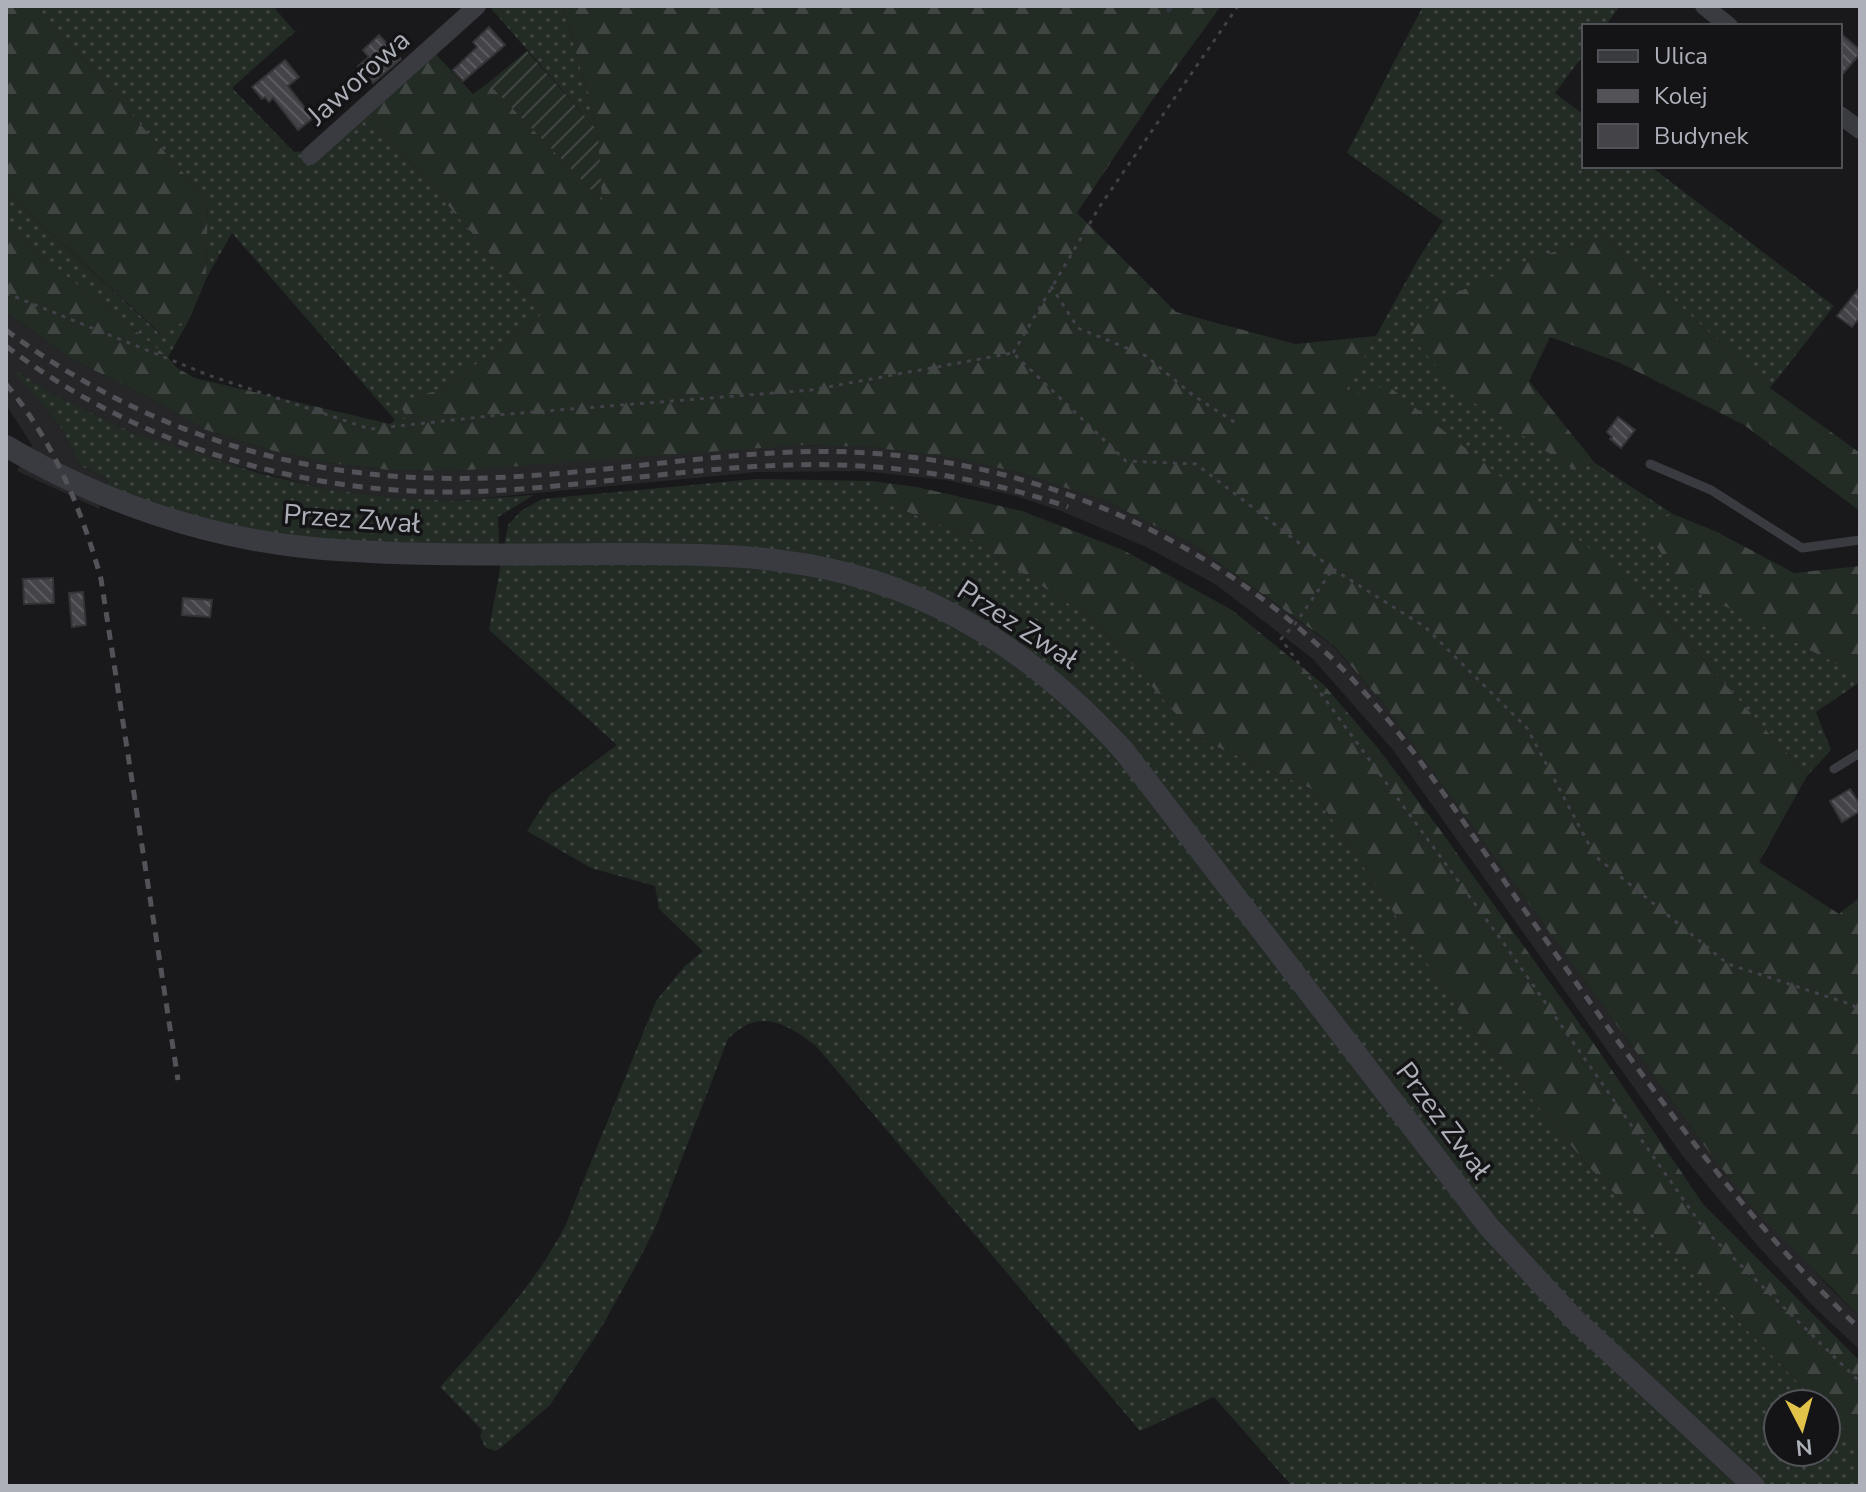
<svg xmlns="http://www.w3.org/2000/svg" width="1866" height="1492" font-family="'Nunito Sans',sans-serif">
<defs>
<pattern id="grass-dots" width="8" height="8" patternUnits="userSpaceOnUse" patternTransform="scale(2)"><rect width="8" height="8" fill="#232b25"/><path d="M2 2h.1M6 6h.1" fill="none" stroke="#404743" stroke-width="1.8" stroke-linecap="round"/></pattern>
<pattern id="forest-firs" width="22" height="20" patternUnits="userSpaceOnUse" patternTransform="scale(2)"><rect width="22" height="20" fill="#232b25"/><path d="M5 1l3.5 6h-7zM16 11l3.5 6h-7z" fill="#404743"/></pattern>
<pattern id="garden-furrows" width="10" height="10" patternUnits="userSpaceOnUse" patternTransform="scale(2)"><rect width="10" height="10" fill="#232b25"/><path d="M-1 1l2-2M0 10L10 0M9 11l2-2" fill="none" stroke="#404743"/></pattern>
<pattern id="building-back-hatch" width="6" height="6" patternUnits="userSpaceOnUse" patternTransform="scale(2)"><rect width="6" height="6" fill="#444448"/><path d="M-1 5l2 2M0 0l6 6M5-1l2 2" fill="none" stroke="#5c5c60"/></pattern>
</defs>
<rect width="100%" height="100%" fill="#19191b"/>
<!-- built -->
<path fill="#262528" d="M6 312 70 358 149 398 206 430 270 450 328 463 389 470 454 471 724 449 801 445 870 447 955 458 1020 473 1106 501 1197 547 1332 645 1382 702 1709 1152 1828 1286 1860 1317V1350L1816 1309 1758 1246 1682 1155 1393 750 1313 659 1215 584 1146 547 1061 511 1016 496 946 480 862 471 758 472 452 501 389 497 326 489 199 456 135 434 55 395 13 369 60 426 81 466 108 479 99 509 17 471 32 445 6 405Z"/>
<!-- grass -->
<path fill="url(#grass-dots)" d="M36 6H273L294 31 297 30 232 88 294 152 304 151 368 113 542 314 445 388 400 402 408 419 395 420 232 233 206 279 208 201Z
M489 6H563L598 131Z
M1423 6H1620L1605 26H1584V54L1555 93 1584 115V166H1650L1834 306 1770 388 1605 237 1533 258 1522 434 1574 470 1595 463 1673 514 1644 527 1793 640 1860 676V682L1816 712 1831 750 1807 776 1640 589 1341 399 1419 258 1443 221 1347 153Z
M6 192 160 334 190 318 168 357 6 228Z
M10 367 55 395 135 434 258 473 326 489 389 497 452 501 534 495 498 517 499 545C428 543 354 545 284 535 223 527 164 506 106 487L108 479 81 466 60 426Z
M756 479 871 481 869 496 963 534 1095 621 1197 738 1312 789 1465 1020 1590 1168 1819 1404H1778V1452H1826V1411L1860 1446V1486H1292L1214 1397 1140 1431 816 1046C786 1023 759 1007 728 1039L656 1226 639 1260 601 1328 550 1405 501 1448 495 1451 485 1447 480 1436 482 1430 440 1387C485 1336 535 1286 566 1224L656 1001 684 967 703 951 659 909 655 886 591 868 527 831 550 795 617 745 489 630 508 525 521 511 542 499Z"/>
<!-- forest -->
<path fill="url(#forest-firs)" d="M6 6H36L208 201 206 279 190 318 161 334 6 192Z
M563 6H1221L1151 102 1077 213 1176 312 1295 344 1376 336 1342 398 1387 385 1640 589 1807 776 1759 862 1839 914 1860 897V1317L1755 1210 1709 1152 1382 702 1333 645 1197 547 1106 501 1020 473 955 458 870 447 801 445 454 471 389 470 328 463 270 450 206 430 149 398 70 358 6 312V228L168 357 177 368 195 378 390 424 395 420 407 419 399 402 445 388 542 314 368 113 435 53 473 94 488 83 601 200 598 131Z
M1605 237 1770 388 1860 453V511L1744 425 1618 362 1550 337 1529 381 1595 463 1574 470 1461 394 1410 336 1430 305 1533 258Z
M871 481 917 487 1022 511 1123 550 1232 610 1324 685 1377 747 1438 827 1592 1041 1703 1204 1860 1361V1446L1826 1411V1404H1819L1590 1168 1465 1020 1312 789 1197 738 1095 621 963 534 868 496Z
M1673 514 1717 532 1794 573 1860 566V676L1684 585 1643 527Z"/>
<!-- garden -->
<path fill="url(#garden-furrows)" d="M527 51 598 131 602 201 488 83Z"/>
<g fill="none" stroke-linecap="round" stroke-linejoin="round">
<!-- stream -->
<path stroke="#30363e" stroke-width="5" d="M1169 10 1171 6"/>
</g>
<!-- building -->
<path fill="url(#building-back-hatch)" stroke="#343337" stroke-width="2" d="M489 27 505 45 463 81 453 70 477 47 473 42Z
M1840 33 1860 50V54L1840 77Z
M379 35 401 59 373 83 358 66 369 57 363 50Z
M285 60 299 77 288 86 313 118 298 130 273 98 269 102 265 97 262 99 252 87Z
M1860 287V317L1852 327 1837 316Z
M1618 417 1635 430 1621 448 1610 439 1612 437 1607 432Z
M53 578 54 603 24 604 23 579Z
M83 592 86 625 72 627 69 593Z
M183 598 212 600 210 617 182 615Z
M1850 789 1860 805V811L1842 822 1830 801Z"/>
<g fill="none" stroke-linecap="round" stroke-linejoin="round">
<!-- path -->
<path stroke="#414147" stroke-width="3" stroke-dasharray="4 6" stroke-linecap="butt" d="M1051 286 1078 328 1146 356 1194 396 1236 423
M6 293 208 375 370 429 508 414 811 390 1013 353 1126 461 1196 464 1333 569 1295 624 1281 639 1505 945 1704 1229 1860 1382
M1013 353 1100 206 1238 6
M1333 569 1425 627 1527 728 1595 856 1728 964 1853 1005 1860 1012"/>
<!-- service -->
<path stroke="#3a3b40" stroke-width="9" d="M1650 464 1711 490 1802 548 1860 540
M1834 769 1860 753"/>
<!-- minor -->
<path stroke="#3a3b40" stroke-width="18" d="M1704 6 1729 26
M1840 115 1860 130
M310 156 477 6"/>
<!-- tertiary -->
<path stroke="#3a3b40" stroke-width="22" d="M6 446C99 501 205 538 313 548 415 557 519 554 621 554 698 554 774 554 849 574 959 603 1048 667 1124 751L1489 1227 1573 1318 1754 1486"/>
<!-- rail -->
<path stroke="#525258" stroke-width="5" stroke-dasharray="10 8" stroke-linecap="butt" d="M6 330C129 422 276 474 430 478 550 482 673 457 793 452 915 447 1037 474 1147 528 1236 572 1314 632 1379 709 1432 772 1478 844 1526 912 1630 1058 1729 1205 1860 1329
M6 346C133 443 298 494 458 492 569 490 679 468 789 465 884 462 979 476 1068 507
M6 384C53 441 81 507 101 579L178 1080"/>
</g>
<g text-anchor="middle" stroke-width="7" stroke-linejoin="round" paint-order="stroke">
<!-- street labels -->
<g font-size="28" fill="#adafb9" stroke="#141416">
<text transform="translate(358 77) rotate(-42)" y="10">Jaworowa</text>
<text transform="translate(352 518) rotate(4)" y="10">Przez Zwał</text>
<text transform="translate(1018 624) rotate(33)" y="10">Przez Zwał</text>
<text transform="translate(1444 1120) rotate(53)" y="10">Przez Zwał</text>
</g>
</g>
<!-- border -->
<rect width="1866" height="1492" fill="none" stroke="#adafb9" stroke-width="16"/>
<!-- legend -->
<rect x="1582" y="24" width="260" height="144" fill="#141416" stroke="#515257" stroke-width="2"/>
<rect x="1598" y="50" width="40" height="12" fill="#3a3b40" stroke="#515257" stroke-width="2"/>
<text x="1654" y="64" font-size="24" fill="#adafb9">Ulica</text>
<rect x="1598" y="90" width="40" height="12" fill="#525258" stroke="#515257" stroke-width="2"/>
<text x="1654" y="104" font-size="24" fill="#adafb9">Kolej</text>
<rect x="1598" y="124" width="40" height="24" fill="#444448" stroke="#515257" stroke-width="2"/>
<text x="1654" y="144" font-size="24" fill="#adafb9">Budynek</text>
<!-- north arrow -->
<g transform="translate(1802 1428) rotate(174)"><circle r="38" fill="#141416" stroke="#515257" stroke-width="2"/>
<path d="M0-6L14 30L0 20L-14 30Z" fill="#e2c34a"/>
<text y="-12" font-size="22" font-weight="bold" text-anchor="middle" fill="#adafb9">N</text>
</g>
</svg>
